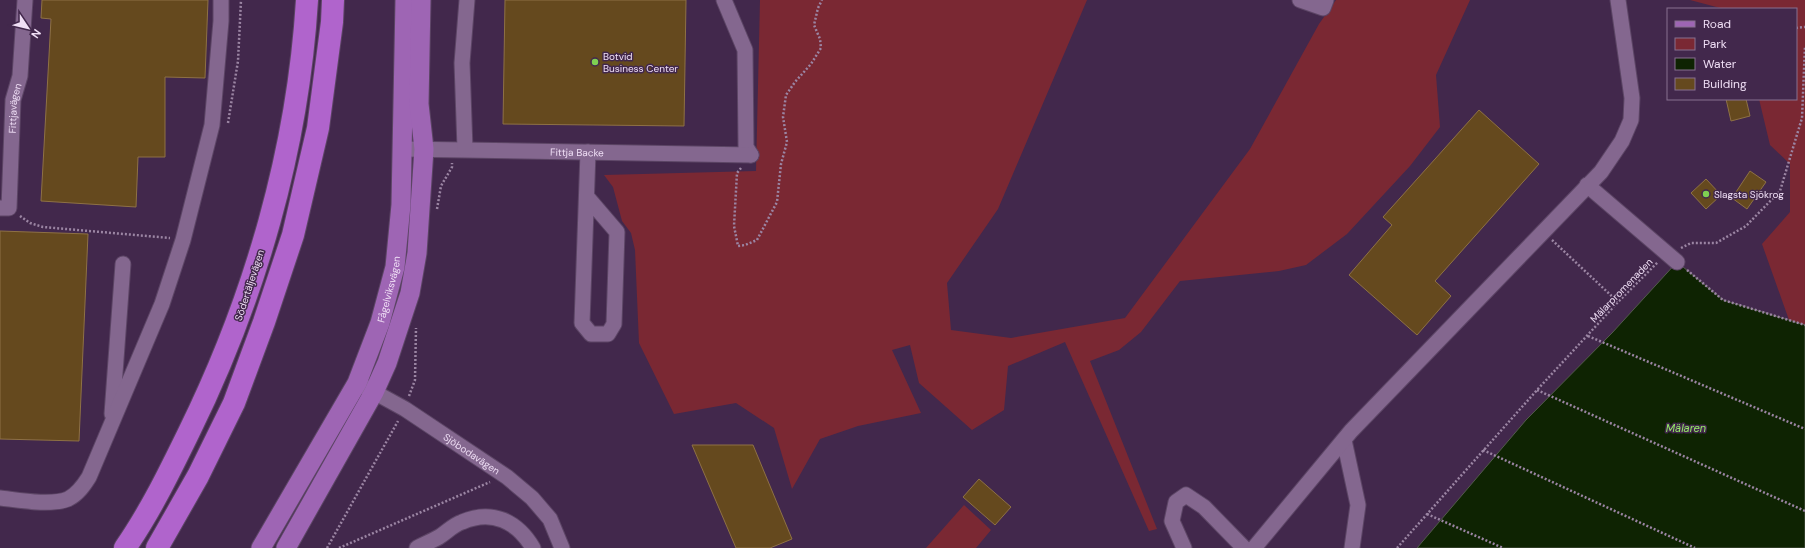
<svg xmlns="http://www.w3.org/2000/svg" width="1805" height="548" font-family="'DM Sans',sans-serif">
<rect width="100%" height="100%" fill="#42284c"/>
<!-- green -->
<path fill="#7a2833" d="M760 0H1087L998 209 947 283 951 330 1011 338 1125 318 1250 149 1319 24 1336 0H1470L1436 75 1440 127 1410 166 1347 234 1306 265 1279 271 1180 281 1141 332 1119 350 1090 361 1157 529 1149 531 1065 342 1008 366 1004 410 972 430 919 383 910 345 892 350 921 413 858 426 820 439 792 489 774 428 736 403 674 414 639 343 635 250 631 233 622 221 613 187 604 175 756 171Z
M1690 0H1805V325L1789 320 1762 244 1790 212V164L1770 145 1759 99H1796V9H1724Z
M964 505 991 530 976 548H926Z"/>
<!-- water -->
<path fill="#0e2302" stroke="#525b4b" d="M1677 262 1723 300 1805 325V548H1417L1526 420 1612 333Z"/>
<!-- building -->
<path fill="#65491e" stroke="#8e7145" d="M42 0H208L205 78 165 77V157H138L136 207 41 201 51 19 41 18Z
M505 0H686L684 126 503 124Z
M1726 99H1746L1750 116 1731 121Z
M1479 110 1539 164 1435 281 1451 296 1417 335 1349 275 1392 225 1383 217Z
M1750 171 1766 182 1747 209 1732 198Z
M1706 179 1721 195 1706 209 1691 193Z
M0 231 88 234 79 441 0 439Z
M692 445H753L792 539 770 548H736Z
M979 479 1011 507 995 525 963 497Z"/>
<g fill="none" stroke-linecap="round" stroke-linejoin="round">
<!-- minor casing -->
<g stroke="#5c4565" stroke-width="17">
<g id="minor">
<path d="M724 0 745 50 746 147 751 155"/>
<path d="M1300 0 1323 8 1326 0"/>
<path id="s1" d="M402 149 751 155"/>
<path d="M465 149 462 63 467 0"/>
<path d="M1587 185 1677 262"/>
<path d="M587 197 617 232 614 324 608 334H591L582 323 588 152"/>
<path id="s2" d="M0 208H9L13 100 20 76 25 0"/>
<path id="s3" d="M365 387 405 409 507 477 532 498 550 519 562 548"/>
<path d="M112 414 123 264"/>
<path d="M1344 440 1358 505 1352 548"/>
<path d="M0 498C18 500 51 506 68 499 78 494 84 485 89 477L162 304 183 240 212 125 221 21V0"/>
<path d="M417 548C424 544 432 541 439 537 447 532 453 525 462 522 492 509 517 521 533 548"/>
<path d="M1184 548 1172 521 1176 502 1186 495 1204 507 1244 548"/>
<path d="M1254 548 1351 431 1601 172 1622 141 1631 120 1632 98 1618 0"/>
</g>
</g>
<!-- major casing -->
<g stroke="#5c4565" stroke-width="21">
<g id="major">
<path id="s4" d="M261 548 357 383 380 323 395 267 401 205 405 0"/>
<path d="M286 548 374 392 387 363 410 293 417 253 424 149 419 104 421 0"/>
</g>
</g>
<!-- highway casing -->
<g stroke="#5c4565" stroke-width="24">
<path id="highway" d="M125 548C150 512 170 471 189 432 255 298 298 149 307 0
M157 548 198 476 234 403 264 322 293 235 318 128 332 22 333 0"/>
</g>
<!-- path -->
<path stroke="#9b85a3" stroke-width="2.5" stroke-dasharray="2 2" stroke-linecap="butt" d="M1796 28 1805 27
M228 123 238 61 241 0
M741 168 737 173 734 226 738 246 745 245 757 240 777 202 781 164 787 142 783 117 786 95 795 82 811 64 821 48 820 39 814 25 818 8 822 0
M437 209 441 186 452 167V163
M20 216 30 223 43 227 170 238
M1552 240 1618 302
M1681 248 1691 243H1716L1746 226 1780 191 1802 118 1805 46
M1687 270 1723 300 1805 325
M1588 336 1805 429
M1537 390 1805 511
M409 396 415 380 416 328
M1483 450 1695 548
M1427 514 1503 548
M327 548 398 421
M339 548 490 482
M1397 548 1537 390 1618 302 1658 262"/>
<!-- minor -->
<use href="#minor" stroke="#84678f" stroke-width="15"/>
<!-- major -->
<use href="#major" stroke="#9e65b4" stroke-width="19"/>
<!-- highway -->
<use href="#highway" stroke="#b064cc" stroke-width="22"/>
</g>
<!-- markers -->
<g fill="#7fd052" stroke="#42284c" stroke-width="1.5">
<circle cx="595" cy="62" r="4"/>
<circle cx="1706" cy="194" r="4"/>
</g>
<g text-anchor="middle" stroke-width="3" stroke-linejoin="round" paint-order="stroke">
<!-- poi labels -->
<g font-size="10" fill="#efdef5" stroke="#42284c" text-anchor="start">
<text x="603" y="60">Botvid<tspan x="603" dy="12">Business Center</tspan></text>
<text x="1714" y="198">Slagsta Sjökrog</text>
</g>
<!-- street labels -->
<g font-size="10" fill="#efdef5" stroke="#42284c">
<text dy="4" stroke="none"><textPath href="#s2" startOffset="109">Fittjavägen</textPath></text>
<text dy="4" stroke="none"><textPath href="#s1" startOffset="175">Fittja Backe</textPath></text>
<text transform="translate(249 285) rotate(-72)" y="4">Södertäljevägen</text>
<text dy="4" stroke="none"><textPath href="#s4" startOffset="290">Fågelviksvägen</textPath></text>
<text transform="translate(1621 290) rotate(-46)" y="4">Mälarpromenaden</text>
<text dy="4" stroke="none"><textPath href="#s3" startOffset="126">Sjöbodavägen</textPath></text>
</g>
<!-- water labels -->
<g font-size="11" font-style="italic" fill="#95ed67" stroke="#42284c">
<text x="1686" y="432">Mälaren</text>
</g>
</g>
<!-- legend -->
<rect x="1667" y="8" width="130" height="92" fill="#42284c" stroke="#877190"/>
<rect x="1675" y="21" width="20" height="6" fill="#9e65b4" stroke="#877190"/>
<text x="1703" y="28" font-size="12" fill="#efdef5">Road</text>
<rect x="1675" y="38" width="20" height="12" fill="#7a2833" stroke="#877190"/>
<text x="1703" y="48" font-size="12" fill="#efdef5">Park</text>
<rect x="1675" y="58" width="20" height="12" fill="#0e2302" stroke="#877190"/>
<text x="1703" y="68" font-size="12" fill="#efdef5">Water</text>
<rect x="1675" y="78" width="20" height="12" fill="#65491e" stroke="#877190"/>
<text x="1703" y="88" font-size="12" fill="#efdef5">Building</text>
<!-- north arrow -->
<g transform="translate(28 28) rotate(125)" stroke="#42284c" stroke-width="3" paint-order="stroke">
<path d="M0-3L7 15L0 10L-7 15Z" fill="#efdef5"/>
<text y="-6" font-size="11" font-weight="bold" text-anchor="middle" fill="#efdef5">N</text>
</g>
</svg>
